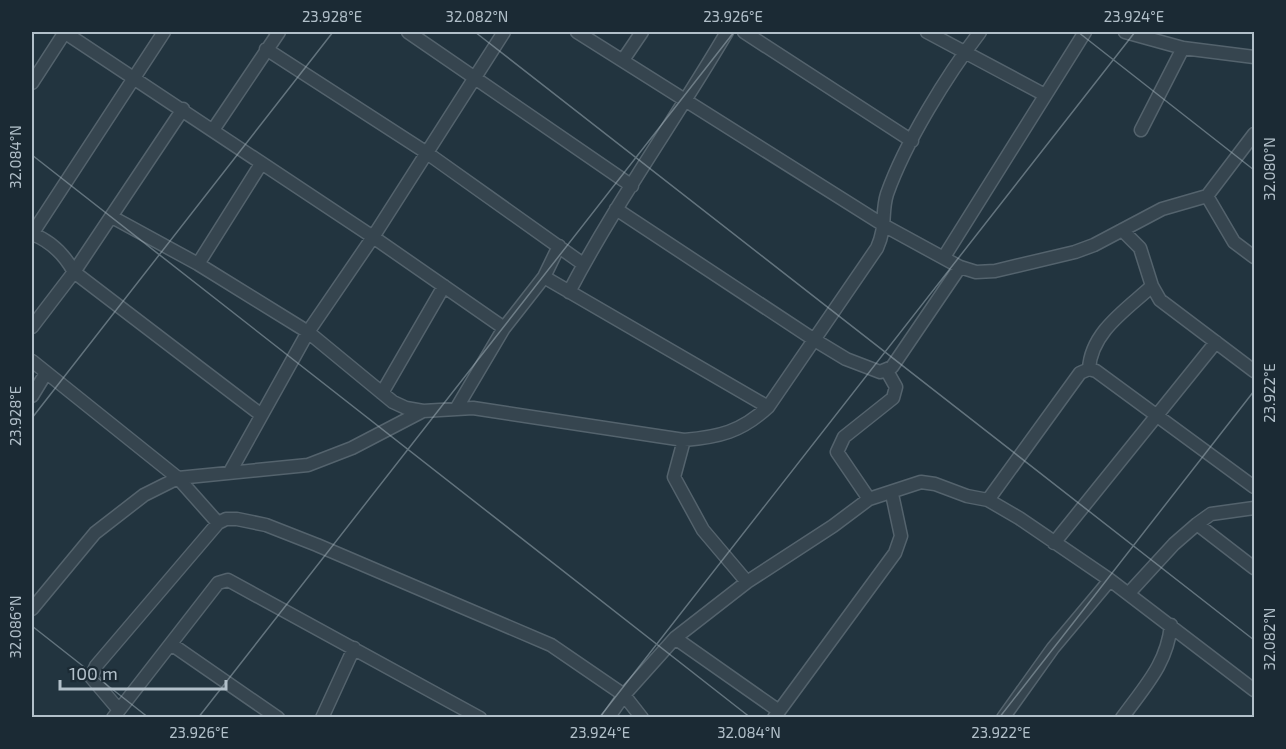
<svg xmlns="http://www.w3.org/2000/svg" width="1286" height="749" font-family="'Exo 2',sans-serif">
<rect width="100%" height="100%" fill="#22343f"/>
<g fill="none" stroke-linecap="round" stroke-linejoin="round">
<!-- minor casing -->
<g stroke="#54636d" stroke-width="15">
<path id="minor" d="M64 32 373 237 504 328
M408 32 632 186
M577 32 885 226 960 267 976 272 995 271 1075 252 1094 245 1162 209 1207 196
M744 32 912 141
M927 32 1045 95
M1125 32 1183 48 1254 57
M266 49 427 153 583 264
M623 60 642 32
M32 83 65 32
M213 130 279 32
M1141 130 1183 48
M1254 134 1207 196 1234 242 1254 257
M616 209 813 339 846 359 880 372 892 367 960 267
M112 217 198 264 308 332 393 402 406 408 423 411
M1122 230 1140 248 1152 286 1160 300 1254 371
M32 234C51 241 64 254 74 272L260 414
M32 234 164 32
M944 257 1085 32
M198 264 261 164
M544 277 768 407
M569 292C616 202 676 119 727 32
M32 327 74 272 183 109
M32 361 178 478 218 523 96 666 91 677 119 710
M1089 369C1091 332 1126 310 1152 286
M382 393 444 286
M32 396 46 373
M456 409 504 328 544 277 559 246
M684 440 674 477 703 530 747 582
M230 472 308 332 373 237 504 32
M869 499 837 452 844 437 893 398 896 387 887 371
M988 500 1080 373 1089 369 1096 371 1254 487
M218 523 226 519H237L266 525 317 545 551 645 624 695 642 718
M1197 524 1211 514 1254 508
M1054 543 1216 342
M1129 593 1174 544 1197 524 1254 568
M32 609 95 533 144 495 178 478 308 465 352 448 423 411 473 408 684 440C719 437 741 432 768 407L877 248C887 226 881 213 887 194 905 143 947 75 980 32
M675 638 779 711
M171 644 278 718
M113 718 218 583 228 580 480 718
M322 718 354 648
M608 718 624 695 675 638 747 582 833 526 869 499 921 482 935 484 967 496 988 500 1019 518 1110 580
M774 718 895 553 901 536 892 494
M1003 718 1053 648 1110 580 1254 690
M1122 718C1145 686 1167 664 1171 625"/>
</g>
<!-- minor -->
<use href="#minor" stroke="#36454f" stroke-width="12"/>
</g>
<!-- ticks -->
<path fill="none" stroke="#b2c0ca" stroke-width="1.5" stroke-opacity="0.45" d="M475 32 1254 640M1078 32 1254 170M32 155 751 718M32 418 333 32M32 626 149 718M198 718 734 32M599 718 1135 32M999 718 1254 391"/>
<!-- border -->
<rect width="1286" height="749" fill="none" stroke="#1b2a34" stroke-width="66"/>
<!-- scale -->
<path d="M60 680v9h166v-9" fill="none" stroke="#b2c0ca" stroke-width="3"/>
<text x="69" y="680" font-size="18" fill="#b2c0ca" stroke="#1b2a34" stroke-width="4.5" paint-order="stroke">100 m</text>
<rect x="33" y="33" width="1220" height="683" fill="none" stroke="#b2c0ca" stroke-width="2"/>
<g font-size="15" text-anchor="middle" fill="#b2c0ca">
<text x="332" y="22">23.928°E</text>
<text x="477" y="22">32.082°N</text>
<text x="733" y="22">23.926°E</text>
<text x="1134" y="22">23.924°E</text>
<text transform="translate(16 157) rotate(-90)" y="5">32.084°N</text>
<text transform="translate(1270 169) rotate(-90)" y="5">32.080°N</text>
<text transform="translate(1270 393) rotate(-90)" y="5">23.922°E</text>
<text transform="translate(16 416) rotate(-90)" y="5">23.928°E</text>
<text transform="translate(16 627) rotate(-90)" y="5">32.086°N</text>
<text transform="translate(1270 639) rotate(-90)" y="5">32.082°N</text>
<text x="199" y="738">23.926°E</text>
<text x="600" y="738">23.924°E</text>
<text x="749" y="738">32.084°N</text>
<text x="1001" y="738">23.922°E</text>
</g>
</svg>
